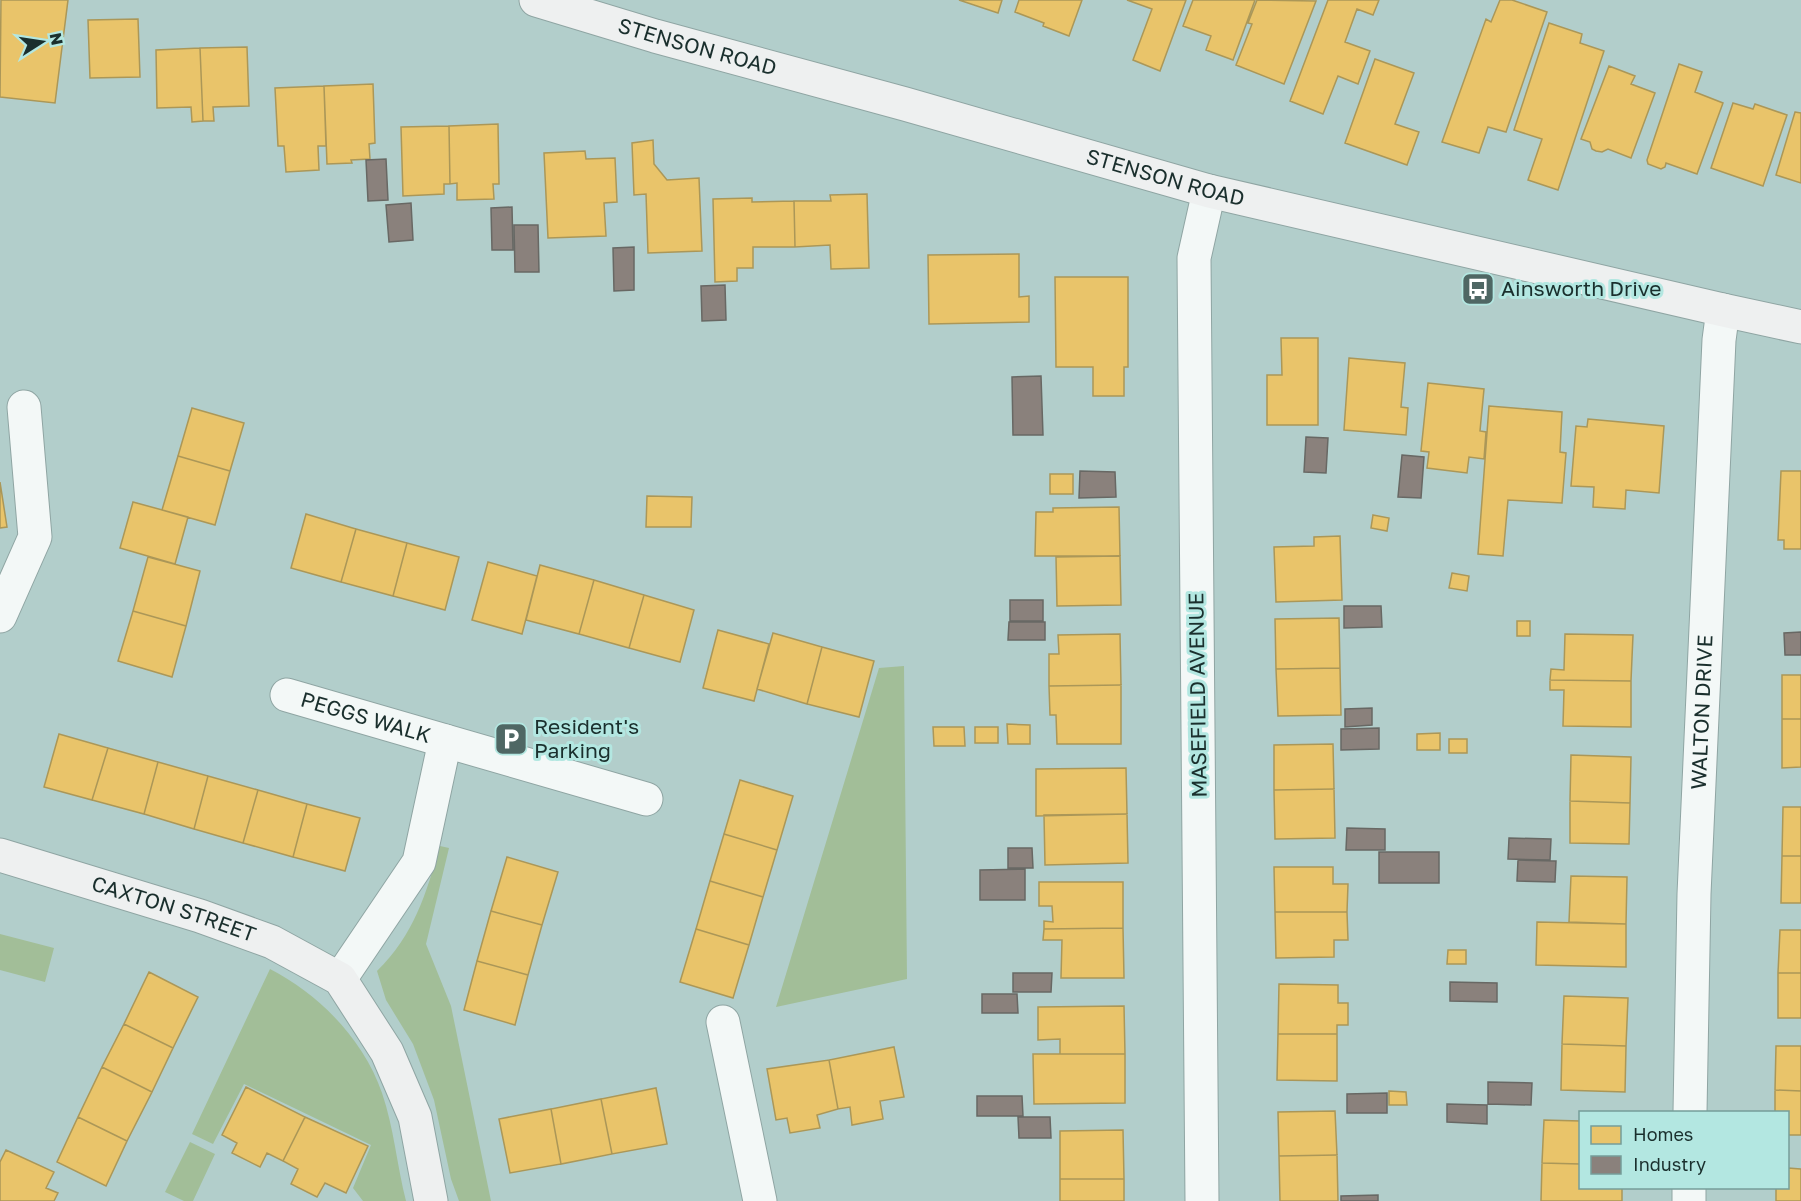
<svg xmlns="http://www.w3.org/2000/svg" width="1801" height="1201" font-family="'Golos Text',sans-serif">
<rect width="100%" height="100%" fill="#b2cecb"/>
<!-- green -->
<path fill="#a2be98" d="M904 666 907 979 776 1007 879 668Z
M440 846 449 848 426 944 451 1006 491 1201H459L451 1179 434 1100 413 1044 386 1000 377 971C414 935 426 894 440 846Z
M0 934 54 948 45 982 0 970Z
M270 969C319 994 364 1040 382 1093 394 1128 397 1166 406 1201H363L353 1188 371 1145 244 1084 213 1144 192 1134Z
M190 1142 215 1154 193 1201H184L165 1192Z"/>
<!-- homes -->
<path fill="#e9c46a" stroke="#ab9758" stroke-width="1.5" d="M1 0H68L55 103 0 97Z
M959 0H1002L998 13Z
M1019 0H1082L1069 36 1043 26 1044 23 1015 12Z
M1127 0H1186L1160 71 1133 60 1152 9Z
M1193 0H1255L1233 60 1206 50 1211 36 1183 26Z
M1257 0 1316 1 1284 84 1236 65 1252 24 1248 23Z
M1328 0H1379L1373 15 1357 9 1345 42 1370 51 1358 84 1338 76 1323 114 1290 101Z
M1500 0H1512L1547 12 1506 132 1488 127 1479 153 1442 142 1486 19 1491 22Z
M138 19 140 77 90 78 88 20Z
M1549 23 1582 34 1580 43 1604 51 1558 190 1528 180 1542 139 1514 130Z
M247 47 249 106 213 107 214 121H203L200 48Z
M200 48 203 121 192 122 191 107 157 108 156 50Z
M1375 59 1414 73 1395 124 1419 132 1407 165 1345 143Z
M1679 64 1702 72 1695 92 1723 103 1697 174 1666 163 1665 167 1661 169 1648 164 1647 160Z
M1609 66 1635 76 1631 84 1655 93 1631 158 1608 149 1602 152 1596 151 1592 149 1590 142 1581 139Z
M373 84 375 143 369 144 370 159 351 160 352 163 327 164 324 86Z
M324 86 326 146H318L319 170 286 172 284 146H278L275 88Z
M1733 103 1753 109 1755 104 1787 115 1763 186 1711 168Z
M1795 112 1801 113V183L1776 175Z
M498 124 499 184H493L494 199 457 200V183L450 184 449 126Z
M449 126 450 184H444V194L403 196 401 127Z
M653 140 654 164 667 180 699 178 702 251 648 253 646 194 634 195 632 143Z
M585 151 586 159 615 158 617 202 604 203 606 236 548 238 544 153Z
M867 194 869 268 831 269 830 245 795 247 794 201H831L830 195Z
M752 198V202L794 201 795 247H753V268H737V281L715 282 713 199Z
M1019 254V297L1029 296V322L929 324 928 255Z
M1055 277H1128V367H1124V396H1093V367H1056Z
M1281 338H1318V425H1267V375H1282Z
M1349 358 1405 363 1401 407 1408 408 1406 435 1344 430Z
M1428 383 1484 389 1480 431 1486 432 1484 459 1469 457 1467 473 1427 468 1429 452 1421 451Z
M1489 406 1562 412 1560 452 1566 453 1562 503 1508 500 1503 556 1478 554Z
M192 408 244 423 230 471 178 456Z
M1588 419 1664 426 1659 493 1626 490 1625 509 1593 507 1594 487 1571 486 1576 426 1587 427Z
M178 456 230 471 215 525 162 510Z
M1781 471H1801V549H1784V540H1778Z
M1050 474H1073V494H1050Z
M0 482 7 527 0 528Z
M647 496 692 497 691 527H646Z
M133 502 188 517 175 564 120 548Z
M1119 507 1120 556H1035L1036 512H1053V508Z
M306 514 356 529 341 582 291 568Z
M1373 515 1389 518 1387 531 1371 528Z
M356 529 407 543 393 596 341 582Z
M1340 536 1342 600 1276 602 1274 547 1314 546V537Z
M407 543 459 557 445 610 393 596Z
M1120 556 1121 605 1057 606 1056 557Z
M148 557 200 571 186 626 133 611Z
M488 562 537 576 522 634 472 620Z
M540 565 594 580 579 634 526 620Z
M1452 573 1469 576 1467 591 1449 588Z
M594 580 644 595 629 648 579 634Z
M644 595 694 610 680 662 629 648Z
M133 611 186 626 172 677 118 661Z
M1339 618 1340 668 1276 669 1275 619Z
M1517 621H1530V636H1517Z
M718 630 769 644 754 701 703 688Z
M773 633 822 647 807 704 757 689Z
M1120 634 1121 685 1049 686V654H1059L1058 635Z
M1565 634 1633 635 1631 681 1550 680 1551 669 1564 670Z
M822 647 874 661 859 717 807 704Z
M1340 668 1341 715 1278 716 1276 669Z
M1782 675H1801V719H1782Z
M1550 680 1631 681V727L1563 726 1564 690H1550Z
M1121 685V744H1057L1056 715H1050L1049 686Z
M1782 719H1801V767L1782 768Z
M1007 724 1030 725V744H1008Z
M933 727H964L965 746H934Z
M975 727H998V743H975Z
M1440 733V750H1417V734Z
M59 734 108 748 92 800 44 787Z
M1449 739H1467V753H1449Z
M1333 744 1334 789 1274 790V745Z
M108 748 158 762 144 814 92 800Z
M1571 755 1631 757 1630 803 1570 801Z
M158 762 208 776 194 829 144 814Z
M1126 768 1127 814 1036 816V769Z
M208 776 258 790 243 843 194 829Z
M740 780 793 796 777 850 724 834Z
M1334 789 1335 838 1275 839 1274 790Z
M258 790 307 804 293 857 243 843Z
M1570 801 1630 803 1629 844 1570 843Z
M307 804 360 818 345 871 293 857Z
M1783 807H1801V856H1782Z
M1127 814 1128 863 1045 865 1044 815Z
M724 834 777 850 763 897 710 881Z
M1782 856H1801V903H1781Z
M507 857 558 872 542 925 491 911Z
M1274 867H1333V884H1348L1347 912H1275Z
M1571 876 1627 877 1626 924 1569 922Z
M710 881 763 897 749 945 696 929Z
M1039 882H1123V928L1044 929V921L1053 922 1052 906H1039Z
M491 911 542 925 528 975 477 961Z
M1275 912H1347L1348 940H1334V957L1276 958Z
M1537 922 1626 924V967L1536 965Z
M1123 928 1124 978H1061L1062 940H1043L1044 929Z
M696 929 749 945 733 998 680 982Z
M1780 930H1801V973H1778Z
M1448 950H1466V964H1447Z
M477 961 528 975 515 1025 464 1010Z
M149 972 198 997 173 1048 124 1024Z
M1778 973H1801V1018H1778Z
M1279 984 1338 985V1003H1348V1025H1337V1034H1278Z
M1564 996 1628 998 1626 1046 1562 1044Z
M1124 1006 1125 1054H1060V1039L1038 1040V1007Z
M124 1024 173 1048 152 1092 102 1067Z
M1278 1034H1337V1081L1277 1080Z
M1562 1044 1626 1046 1625 1092 1561 1090Z
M1776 1046H1801V1091L1775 1090Z
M894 1047 904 1097 880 1101 883 1119 852 1125 850 1107 838 1109 829 1060Z
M1033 1054H1125V1103L1034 1104Z
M829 1060 838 1109 817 1115 820 1128 790 1133 787 1118 776 1120 767 1069Z
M102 1067 152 1092 127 1141 78 1117Z
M246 1087 305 1117 283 1161 267 1153 260 1167 232 1153 237 1143 222 1135Z
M656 1088 667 1144 612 1154 601 1099Z
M1775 1090 1801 1091V1135H1788V1112H1775Z
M1389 1091 1406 1092 1407 1105H1389Z
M601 1099 612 1154 561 1164 551 1109Z
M551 1109 561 1164 510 1173 499 1119Z
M1335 1111 1337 1155 1279 1156 1278 1112Z
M78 1117 127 1141 106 1186 57 1162Z
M305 1117 368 1146 346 1193 325 1183 317 1197 291 1184 298 1169 283 1161Z
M1544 1120 1580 1121V1164L1542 1163Z
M1123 1130 1124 1179H1060V1131Z
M6 1150 54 1172 46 1188 58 1193 54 1201H0V1162Z
M1337 1155 1338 1201H1280L1279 1156Z
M1542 1163 1580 1164V1188H1622V1201H1541Z
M1788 1168 1801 1169V1201H1776V1188H1788Z
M1060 1179H1124V1201H1060Z"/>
<!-- industry -->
<path fill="#8a817c" stroke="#686864" stroke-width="1.5" d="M386 159 388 200 368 201 366 160Z
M411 203 413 240 389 242 386 205Z
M512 207 513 250H492L491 208Z
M514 225H538L539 272H515Z
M634 247V290L614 291 613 248Z
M725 285 726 320 702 321 701 286Z
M1041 376 1043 435H1013L1012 377Z
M1306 437 1328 438 1326 473 1304 472Z
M1402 455 1424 457 1421 498 1398 497Z
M1080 471 1115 472 1116 497 1079 498Z
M1010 600H1043V621H1010Z
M1344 606H1381L1382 627 1344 628Z
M1009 622H1045V640H1008Z
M1801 632V655H1785L1784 633Z
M1372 708V725L1345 727V709Z
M1379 728V749L1341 750V729Z
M1347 828 1385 829V850H1346Z
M1509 838 1551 839 1550 860 1508 859Z
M1008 848H1032L1033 868H1008Z
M1379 852H1439V883H1379Z
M1518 860 1556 861 1555 882 1517 881Z
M1025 869V900H980V870Z
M1013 973H1052L1051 992H1013Z
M1450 982 1497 983V1002L1450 1001Z
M982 994H1017L1018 1013H982Z
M1488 1082 1532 1083 1531 1105 1488 1104Z
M1387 1093V1113H1347V1094Z
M977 1096H1022L1023 1116H977Z
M1447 1104 1487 1105V1124L1447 1122Z
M1018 1117H1050L1051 1138H1019Z
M1378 1195V1201H1341V1196Z"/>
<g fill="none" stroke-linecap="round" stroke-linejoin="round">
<!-- street casing -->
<g stroke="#8fa5a3" stroke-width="35">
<g id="street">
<path d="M0 616 35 537 24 407"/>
<path id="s1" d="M287 695 646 799"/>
<path d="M340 979 419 862 445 741"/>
<path d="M723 1022 760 1201"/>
<path id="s2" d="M1690 1112 1694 894 1719 340 1723 310"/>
<path d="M1202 1201 1194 258 1209 191"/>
<path d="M1689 1201V1188"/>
</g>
</g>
<!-- secondary casing -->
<g stroke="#8fa5a3" stroke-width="35">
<g id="secondary">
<path id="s3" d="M536 0 655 36 905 104 1209 191 1723 310 1801 327"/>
<path id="s4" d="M0 855 200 916 272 942 340 979 387 1052 415 1117 431 1201"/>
</g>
</g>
<!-- street -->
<use href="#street" stroke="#f3f8f7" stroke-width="33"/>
<!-- secondary -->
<use href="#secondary" stroke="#eef0f0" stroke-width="33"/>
</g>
<!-- icons -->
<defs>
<g id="bus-square" transform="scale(1.725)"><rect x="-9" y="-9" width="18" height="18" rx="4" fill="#4f6764" stroke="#b3e7e1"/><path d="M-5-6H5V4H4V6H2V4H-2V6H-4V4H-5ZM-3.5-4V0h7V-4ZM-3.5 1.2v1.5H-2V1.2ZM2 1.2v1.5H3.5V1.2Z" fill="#fff"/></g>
<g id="parking-square" transform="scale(1.725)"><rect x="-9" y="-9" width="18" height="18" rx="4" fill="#4f6764" stroke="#b3e7e1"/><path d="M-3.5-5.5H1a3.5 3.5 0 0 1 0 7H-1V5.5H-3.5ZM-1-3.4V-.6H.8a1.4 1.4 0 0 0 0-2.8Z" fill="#fff"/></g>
</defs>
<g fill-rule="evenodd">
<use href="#bus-square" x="1478" y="289"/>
<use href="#parking-square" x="511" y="739"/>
</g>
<g text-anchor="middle" stroke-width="6" stroke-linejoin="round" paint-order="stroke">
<!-- street labels -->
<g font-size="21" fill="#1a2f2d" stroke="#b3e7e1">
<text dy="7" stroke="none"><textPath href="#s3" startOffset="168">STENSON ROAD</textPath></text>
<text dy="7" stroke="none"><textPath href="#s3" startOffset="654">STENSON ROAD</textPath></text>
<text transform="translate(1198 695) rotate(-91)" y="7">MASEFIELD AVENUE</text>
<text dy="7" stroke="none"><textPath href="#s2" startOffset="400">WALTON DRIVE</textPath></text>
<text dy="7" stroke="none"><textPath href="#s1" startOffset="82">PEGGS WALK</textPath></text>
<text dy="7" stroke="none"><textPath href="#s4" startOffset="182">CAXTON STREET</textPath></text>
</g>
<!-- poi labels -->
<g font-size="21" fill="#1a2f2d" stroke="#b3e7e1" text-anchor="start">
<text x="1501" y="296">Ainsworth Drive</text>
<text x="534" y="734">Resident's<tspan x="534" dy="24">Parking</tspan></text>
</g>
</g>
<!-- legend -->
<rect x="1579" y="1111" width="210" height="78" fill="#b3e7e1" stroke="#769d99" stroke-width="1.5"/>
<rect x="1591" y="1126" width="30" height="18" fill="#e9c46a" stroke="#769d99" stroke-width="1.5"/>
<text x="1633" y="1141" font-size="18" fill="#1a2f2d">Homes</text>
<rect x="1591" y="1156" width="30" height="18" fill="#8a817c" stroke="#769d99" stroke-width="1.5"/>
<text x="1633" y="1171" font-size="18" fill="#1a2f2d">Industry</text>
<!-- north arrow -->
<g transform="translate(42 42) rotate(78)" stroke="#b3e7e1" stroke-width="4.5" paint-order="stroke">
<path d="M0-4.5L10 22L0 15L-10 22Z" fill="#1a2f2d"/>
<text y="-9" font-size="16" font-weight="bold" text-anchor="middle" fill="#1a2f2d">N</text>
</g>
</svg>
